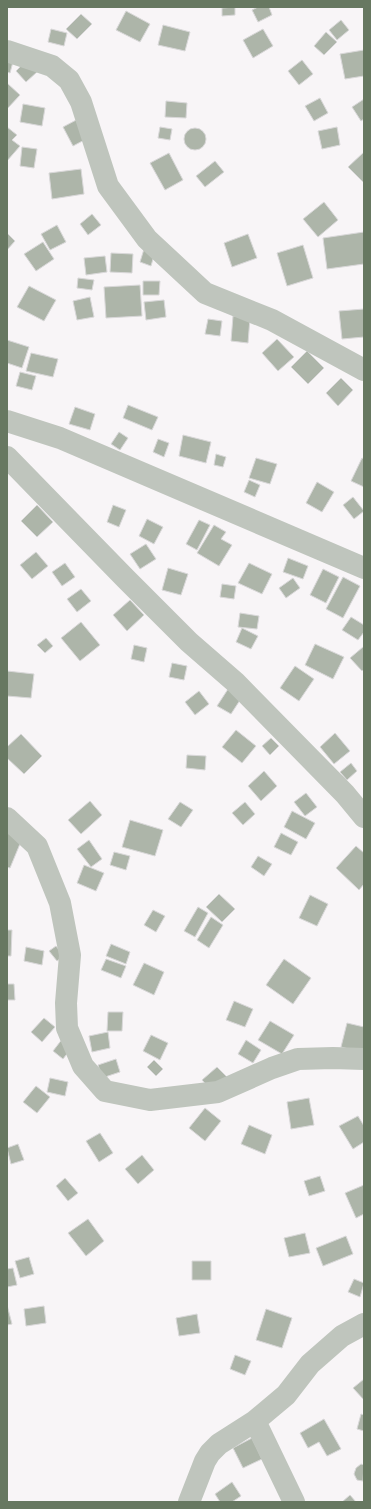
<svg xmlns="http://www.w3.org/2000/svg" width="371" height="1509" font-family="Roboto,sans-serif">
<rect width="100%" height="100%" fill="#f8f5f7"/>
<!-- building -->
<path fill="#adb5a9" stroke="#d9d8d9" d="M235 7V15L222 16V8Z
M258 7H269L272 15 258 22 252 10Z
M126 11 150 24 140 42 116 30Z
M81 14 92 24 77 39 66 29Z
M341 20 349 30 337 40 329 30Z
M163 25 190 32 185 51 158 45Z
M51 29 67 33 64 46 48 42Z
M263 29 273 46 253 58 243 40Z
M326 32 337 42 324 55 314 46Z
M364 50V76L345 79 340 54Z
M7 56 14 58 10 73 7 72Z
M302 60 313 74 299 85 288 71Z
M26 61 37 72 26 82 16 71Z
M7 83 20 95 7 109Z
M320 98 328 113 314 121 305 106Z
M364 99V119L361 121 352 107Z
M166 101 187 103 186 118 165 117Z
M23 104 45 108 42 126 20 122Z
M80 118 90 137 73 146 63 127Z
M7 127 17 135 12 140 20 146 7 161Z
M160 127 172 129 170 140 158 138Z
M337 127 340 145 322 149 318 131Z
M184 139a11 11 0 1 1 22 0a11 11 0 1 1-22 0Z
M22 147 37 149 34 168 20 166Z
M364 152V181L363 182 348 167Z
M169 153 183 180 165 190 150 163Z
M215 161 224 172 205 187 196 176Z
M81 169 84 194 52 199 49 173Z
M324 202 338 220 318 237 303 219Z
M92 214 101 225 88 235 80 224Z
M57 225 66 242 50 250 41 234Z
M364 232V264L327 269 323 238Z
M7 233 15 241 7 250Z
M248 234 257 258 232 267 224 243Z
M43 242 54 259 36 271 24 254Z
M303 245 313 278 287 286 277 253Z
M144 249 155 252 151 266 140 262Z
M111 253 133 254 132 273 110 272Z
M105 256 107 272 86 275 84 258Z
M78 278 94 280 92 290 77 288Z
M143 281H160L159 295H143Z
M140 285 142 316 106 318 104 287Z
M29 286 56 300 44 321 17 307Z
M90 297 94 317 77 320 73 301Z
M164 300 166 317 146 320 144 302Z
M364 309V337L342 339 339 311Z
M233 316 250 318 248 343 231 341Z
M208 319 222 321 220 336 205 334Z
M277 339 294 357 278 371 262 353Z
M7 340 29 347 22 368 7 363Z
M307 351 324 368 308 384 291 367Z
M31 353 58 359 53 377 26 371Z
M20 372 36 376 32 390 16 386Z
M341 378 353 390 338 406 326 393Z
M128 405 158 417 152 430 123 418Z
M75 407 95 414 90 430 69 424Z
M119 432 128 438 120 450 111 444Z
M183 435 211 442 206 463 179 456Z
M158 439 169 443 164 457 153 452Z
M216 454 226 457 223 467 214 465Z
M256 458 277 464 270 484 249 478Z
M362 458 364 459V487L351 481Z
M249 480 260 485 255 497 244 492Z
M317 482 334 492 322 512 306 503Z
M353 497 364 511 354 519 343 505Z
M37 505 53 522 37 537 21 521Z
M113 505 126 510 119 527 107 522Z
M147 519 163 527 154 544 139 536Z
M199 520 210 525 197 550 186 544Z
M214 525 226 532 221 539 232 545 219 566 197 553Z
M146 544 156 559 140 569 130 554Z
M36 552 48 566 32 579 20 565Z
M288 558 308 566 303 579 283 572Z
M65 563 75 577 62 586 52 572Z
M249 563 272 574 262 594 238 583Z
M168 568 188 574 181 595 162 590Z
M323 569 339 577 326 603 310 595Z
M343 577 360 586 343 618 326 609Z
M293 578 300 588 286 598 279 588Z
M222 584 236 586 234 599 220 597Z
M81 589 91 601 77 612 67 599Z
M130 600 144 615 127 631 113 615Z
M240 613 259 616 257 629 238 627Z
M351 617 364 625V632L358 640 342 630Z
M81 622 100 645 80 661 61 638Z
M242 628 258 636 251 649 236 642Z
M46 638 53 646 45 653 37 645Z
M315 644 344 657 333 679 305 665Z
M134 645 147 648 144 662 131 659Z
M363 647 364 649V669L362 671 350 658Z
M172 663 187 666 184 680 169 677Z
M295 666 314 679 299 701 280 688Z
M7 671 34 674 31 698 7 696Z
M230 686 244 694 231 714 217 706Z
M199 691 209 704 195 715 185 702Z
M236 730 256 746 242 763 222 747Z
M335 733 350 751 334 764 320 747Z
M21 734 42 756 24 774 7 758V747Z
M271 738 279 746 270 755 262 746Z
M187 755 206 756 205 770 186 768Z
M351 763 357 771 347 780 340 772Z
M264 771 277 786 261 801 248 786Z
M306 793 317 807 305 816 294 802Z
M90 801 102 815 81 834 68 820Z
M180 802 193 810 181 827 168 819Z
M245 802 255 814 243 825 232 813Z
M292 811 315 823 306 839 284 827Z
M130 820 163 830 155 856 122 847Z
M7 833 22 839 10 868 7 867Z
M281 833 298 842 291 855 274 847Z
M89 840 102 859 91 867 77 849Z
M356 846 364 853V884L359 890 336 868Z
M114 852 130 856 126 870 110 865Z
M258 856 272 864 264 876 251 867Z
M84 865 104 873 96 891 77 883Z
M219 894 235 909 222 922 206 907Z
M310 895 328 904 317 926 299 918Z
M198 907 208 913 195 937 184 931Z
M153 910 165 916 156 932 144 925Z
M211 917 223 925 209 948 197 940Z
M7 930H12L11 956H7Z
M111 944 130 952 126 964 106 956Z
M56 946 64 956 57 961 49 951Z
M26 947 44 951 42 965 24 961Z
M106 959 126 966 121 978 101 970Z
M284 959 311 978 293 1004 266 985Z
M144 963 164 972 154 995 133 985Z
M7 984H14L15 1000H7Z
M234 1001 253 1009 245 1027 226 1020Z
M108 1012H123L122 1031H107Z
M44 1018 55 1027 42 1042 31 1032Z
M270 1021 294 1035 282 1054 258 1040Z
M347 1023 364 1027V1053L341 1047Z
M108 1032 110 1048 92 1052 89 1036Z
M151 1035 168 1043 160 1060 143 1051Z
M63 1038 73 1046 63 1059 53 1051Z
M246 1040 261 1050 253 1063 238 1054Z
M116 1059 120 1072 102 1078 98 1065Z
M154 1060 163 1069 156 1076 147 1067Z
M217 1067 227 1077 212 1091 202 1080Z
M50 1078 68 1082 65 1096 47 1092Z
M36 1086 50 1097 37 1113 23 1102Z
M309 1098 314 1125 291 1129 287 1102Z
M205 1108 221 1121 205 1141 189 1128Z
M358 1116 364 1126V1142L353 1149 339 1126Z
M249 1125 272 1135 265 1154 241 1144Z
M100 1133 113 1153 99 1162 86 1141Z
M18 1144 24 1160 11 1164 7 1148Z
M142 1155 154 1170 138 1184 125 1169Z
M320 1176 325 1191 309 1196 304 1181Z
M65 1178 78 1193 68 1201 56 1186Z
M364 1185V1214L356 1218 345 1193Z
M88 1219 104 1241 86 1256 68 1233Z
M305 1233 310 1253 289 1257 284 1238Z
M346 1236 353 1254 323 1266 316 1248Z
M29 1257 34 1274 20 1278 15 1261Z
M192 1261H211V1280H192Z
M13 1268 17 1285 7 1287V1269Z
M354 1279 364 1283 360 1297 348 1292Z
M7 1305 12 1324 7 1325Z
M44 1306 46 1323 26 1326 24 1309Z
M266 1309 292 1318 282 1348 256 1340Z
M197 1314 200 1333 179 1336 176 1318Z
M235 1355 251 1361 245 1375 230 1369Z
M364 1379V1400L353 1388Z
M361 1414 364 1415V1431L357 1429Z
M324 1419 341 1449 327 1456 319 1442 308 1448 300 1433Z
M252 1438 262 1459 243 1468 233 1448Z
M361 1464 364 1465 363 1481 357 1480 354 1474 356 1468Z
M232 1482 241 1496 232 1502H220L215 1494Z
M350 1495 356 1502H342Z"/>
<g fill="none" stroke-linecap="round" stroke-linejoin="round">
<!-- street -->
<path stroke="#bfc5bd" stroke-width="22" d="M7 51 52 66 69 80 81 102 108 186 147 239 205 293 272 320 364 370
M7 421 60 438 364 568
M7 457 126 579 189 642 235 682 345 794 364 817
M7 818 37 846 60 903 70 955 66 1003 67 1028 83 1066 105 1091 150 1100 218 1092 272 1068 298 1059 333 1058 364 1059
M255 1421 294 1502
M189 1502 205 1461 210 1453 219 1444 255 1421 286 1395 310 1364 342 1336 364 1324"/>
</g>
<!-- border -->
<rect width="371" height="1509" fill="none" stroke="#677861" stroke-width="16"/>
</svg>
